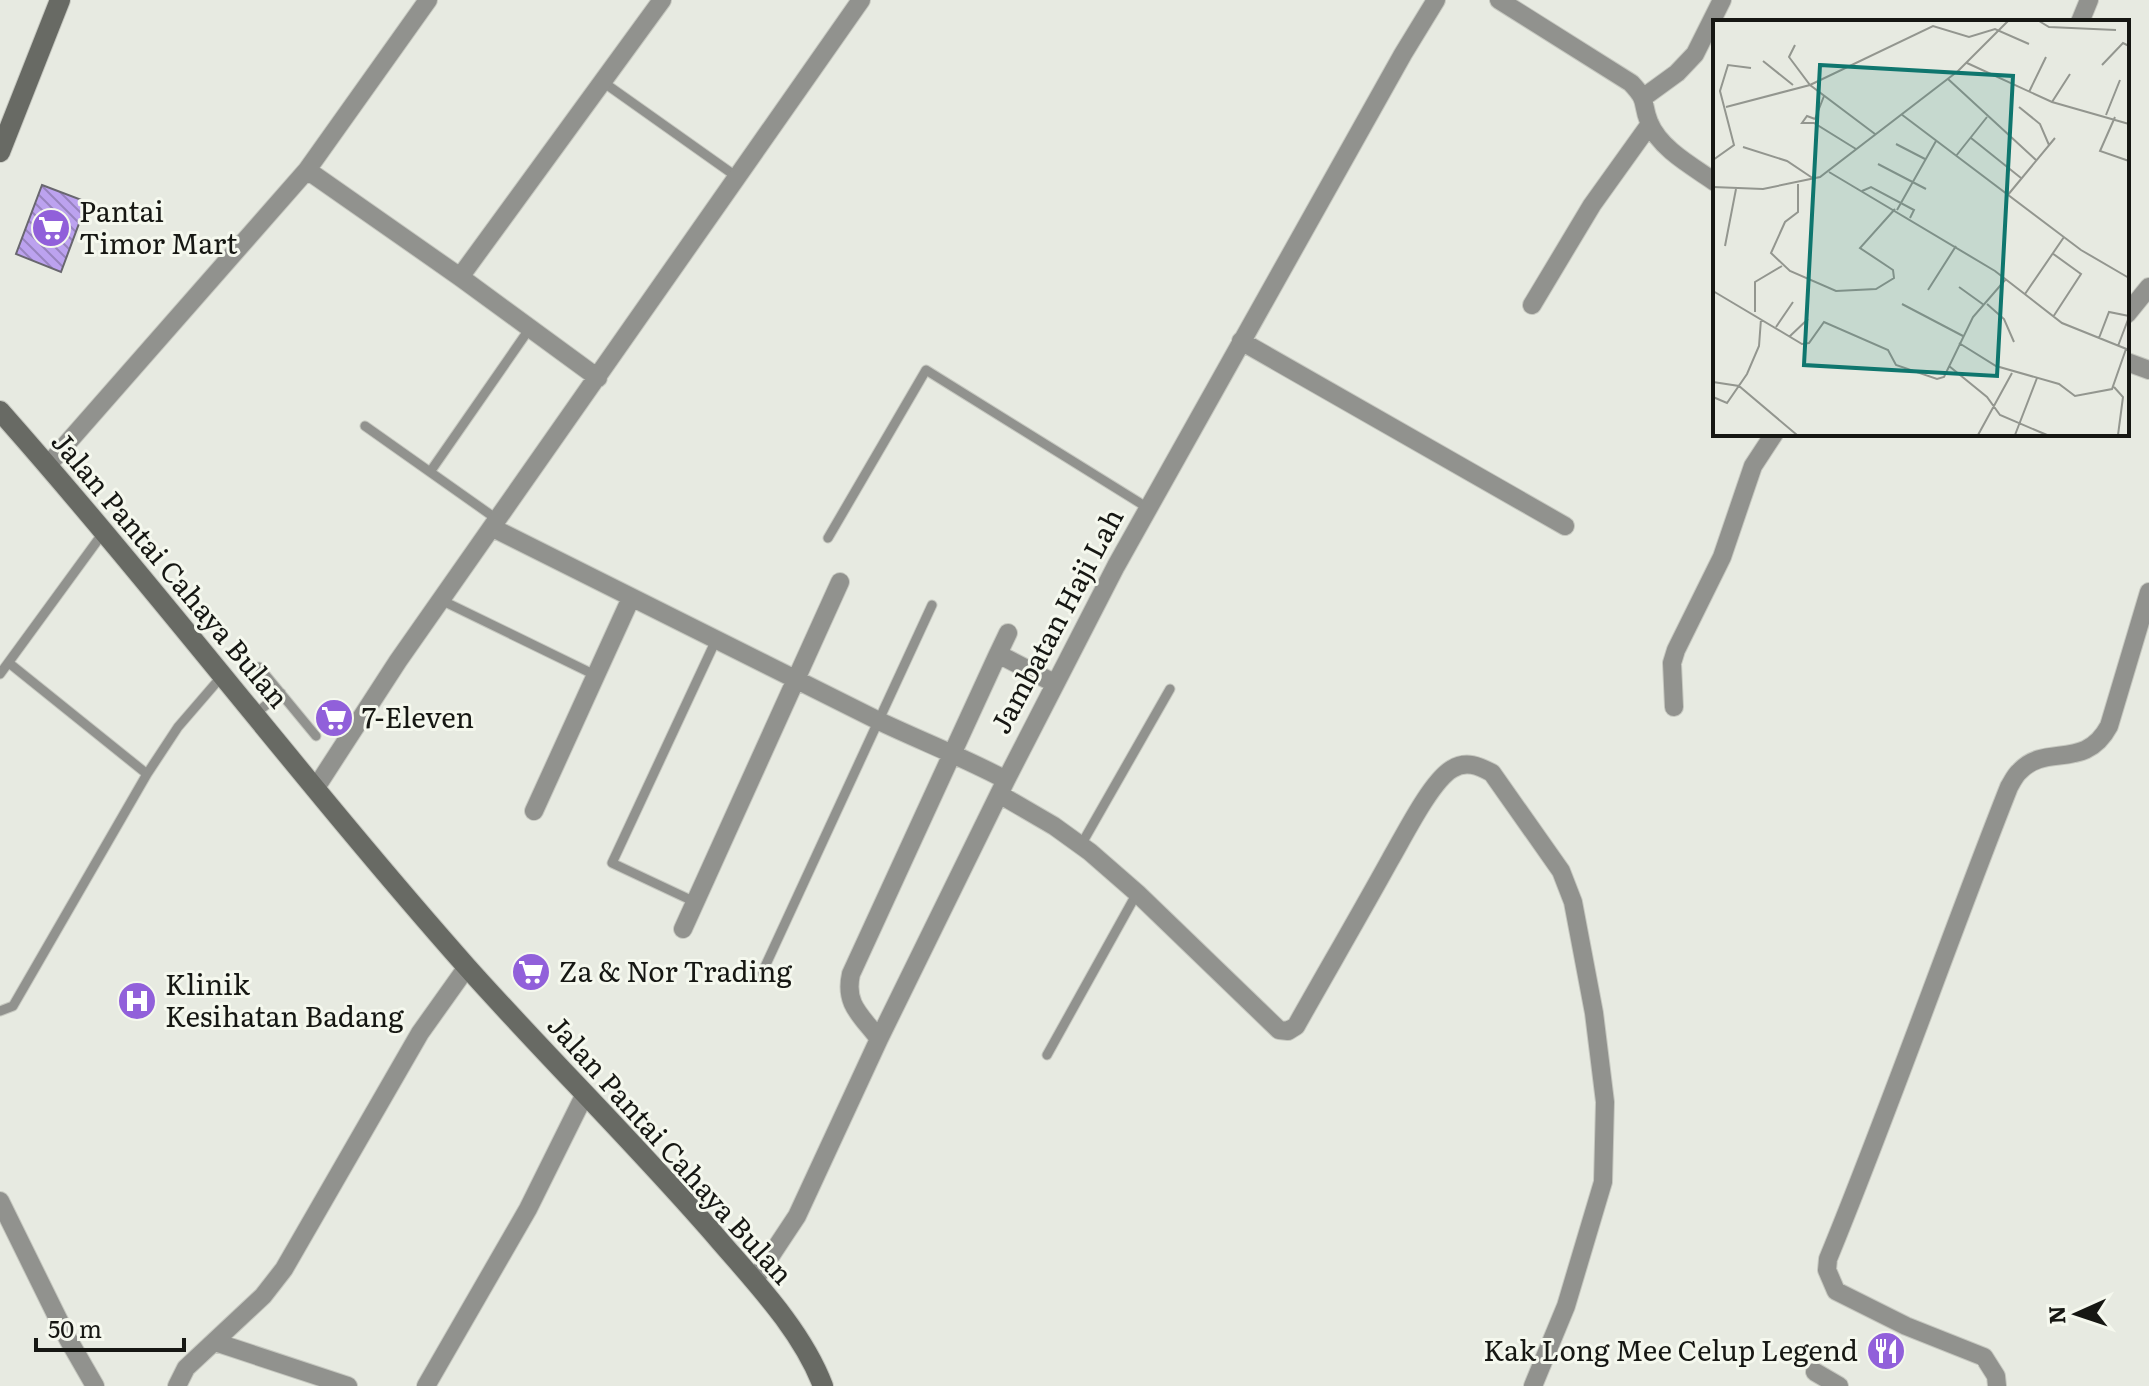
<svg xmlns="http://www.w3.org/2000/svg" width="2149" height="1386" font-family="Literata,serif">
<defs>
<pattern id="building-back-hatch" width="6" height="6" patternUnits="userSpaceOnUse" patternTransform="scale(2)"><rect width="6" height="6" fill="#bca2ef"/><path d="M-1 5l2 2M0 0l6 6M5-1l2 2" fill="none" stroke="#9883c0"/></pattern>
</defs>
<rect width="100%" height="100%" fill="#e7eae1"/>
<!-- building -->
<path fill="url(#building-back-hatch)" stroke="#69676f" stroke-width="2" d="M42 185 87 202 61 272 16 254Z"/>
<g fill="none" stroke-linecap="round" stroke-linejoin="round">
<!-- lane casing -->
<g stroke="#c6c8c0" stroke-width="11">
<path id="lane" d="M603 82 737 177
M365 426 498 520
M430 472 530 328
M828 538 926 370 1148 508
M441 600 595 675
M9 663 147 774
M259 667 316 736
M0 674 103 533
M255 714 281 693
M1081 845 1170 689
M695 902 612 863 716 640
M762 973 932 605
M0 1011 13 1006 147 774 178 727 222 676
M1047 1055 1137 893"/>
</g>
<!-- street casing -->
<g stroke="#c6c8c0" stroke-width="20">
<path id="street" d="M1499 0 1631 83C1649 102 1641 102 1649 122 1660 149 1692 166 1715 182
M2080 22 2089 0
M1644 97 1677 73 1695 54 1722 0
M307 170 460 277 598 378
M460 277 662 0
M1532 305 1592 205 1650 124
M2127 314 2149 287
M1241 341 1565 526
M2127 362 2149 370
M48 465 307 170 428 0
M493 528 879 721C921 741 965 758 1006 780
M998 654 1008 633
M1674 707 1672 663 1676 650 1722 557 1753 466 1774 434
M315 789 398 661 861 0
M999 794 1054 826 1090 852 1137 893 1279 1030 1288 1031 1296 1026C1327 971 1359 916 1390 860 1403 838 1431 781 1452 769 1466 760 1479 766 1492 773L1561 871 1573 902 1594 1013 1605 1102 1603 1182 1566 1306 1533 1386
M534 811 631 598
M683 929 840 582
M879 1039C862 1016 844 1005 851 974L998 654 1054 683
M0 1201 68 1339 95 1386
M754 1281 797 1216 879 1039 1006 780 1116 566 1403 54 1436 0
M215 1342 348 1386
M1815 1372 1839 1386
M177 1386 186 1368 263 1296 284 1269 420 1033 467 967
M426 1386 528 1209 585 1094
M1997 1386 1996 1376 1984 1357 1906 1326 1836 1291 1827 1270 1828 1259C1892 1103 1947 944 2009 787 2012 782 2015 775 2020 771 2046 743 2085 771 2109 726L2149 592"/>
</g>
<!-- secondary casing -->
<g stroke="#c6c8c0" stroke-width="22">
<path id="secondary" d="M0 152 60 0
M0 411C160 592 306 785 466 966 549 1059 638 1146 719 1240 757 1284 802 1331 823 1386"/>
</g>
<!-- lane -->
<use href="#lane" stroke="#91928e" stroke-width="9"/>
<!-- street -->
<use href="#street" stroke="#91928e" stroke-width="18"/>
<!-- secondary -->
<use href="#secondary" stroke="#686a64" stroke-width="20"/>
</g>
<!-- icons -->
<defs>
<g id="supermarket-disc" transform="scale(2)"><circle r="9.5" fill="#9160da" stroke="#f5f8ee"/><path d="M-6-5.5h2.5l.6 2H6L4.5 2H-2.5L-4.4-4H-6ZM-1.5 3.2a1.3 1.3 0 1 0 .1 0ZM3 3.2a1.3 1.3 0 1 0 .1 0Z" fill="#fff"/></g>
<g id="hospital-disc" transform="scale(2)"><circle r="9.5" fill="#9160da" stroke="#f5f8ee"/><path d="M-5-5h3v3.5h4V-5h3V5h-3V1.5h-4V5h-3Z" fill="#fff"/></g>
<g id="restaurant-disc" transform="scale(2)"><circle r="9.5" fill="#9160da" stroke="#f5f8ee"/><path d="M-5-6h1v4h1v-4h1v4h1v-4h1v5L-1.5 .5V6h-2V.5L-5-1ZM5-6V6H3V1.5H1.5Q1.5-4 5-6Z" fill="#fff"/></g>
</defs>
<g fill-rule="evenodd">
<use href="#supermarket-disc" x="51" y="228"/>
<use href="#supermarket-disc" x="334" y="718"/>
<use href="#supermarket-disc" x="531" y="972"/>
<use href="#hospital-disc" x="137" y="1001"/>
<use href="#restaurant-disc" x="1886" y="1351"/>
</g>
<g text-anchor="middle" stroke-width="6" stroke-linejoin="round" paint-order="stroke">
<!-- poi labels -->
<g font-size="28" fill="#161713" stroke="#f5f8ee" text-anchor="start">
<text x="79" y="222">Pantai<tspan x="79" dy="32">Timor Mart</tspan></text>
<text x="362" y="728">7-Eleven</text>
<text x="559" y="982">Za &amp; Nor Trading</text>
<text x="165" y="995">Klinik<tspan x="165" dy="32">Kesihatan Badang</tspan></text>
<text x="1858" y="1361" text-anchor="end">Kak Long Mee Celup Legend</text>
</g>
<!-- street labels -->
<g font-size="28" fill="#161713" stroke="#f5f8ee">
<text transform="translate(170 570) rotate(50)" y="10">Jalan Pantai Cahaya Bulan</text>
<text transform="translate(1057 621) rotate(-62)" y="10">Jambatan Haji Lah</text>
<text transform="translate(670 1150) rotate(48)" y="10">Jalan Pantai Cahaya Bulan</text>
</g>
</g>
<!-- overview -->
<g transform="translate(1713 20)">
<rect width="416" height="416" fill="#e7eae1"/>
<path fill="none" stroke="#93968f" stroke-width="2" d="M326 1 336 7 403 10M82 25 76 37 97 65 162 114M50 41 80 65M254 43 339 82 416 104M389 45 410 23 416 26M235 59 323 140M316 72 333 37M339 82 357 54M13 87 97 65 220 6 256 17 282 9 316 24M306 87 327 104 336 125M188 94 368 230 416 258M393 95 407 60M402 97 387 131 416 141M102 99 94 96 89 103H101L143 129M102 99 111 76M258 118 308 158M183 124 212 139M30 127 74 141 101 159M243 136 274 97M0 140 21 125 7 71 15 45 38 48M165 144 213 169M116 152 282 251 349 303 416 330M85 164V192L72 202 58 233 77 251 123 271 163 269 181 258 180 250 147 228 182 189M0 167 50 169 107 157 245 51 295 1M149 171 158 167 201 190 197 198M294 176 342 118M184 190 223 121M12 226 23 169M339 233 368 254 340 297M246 267 271 285M215 270 243 226M0 271 89 324 96 323 111 302 175 330 183 345 224 359 231 357 260 297 293 259M312 274 351 217M189 284 250 316M274 284 291 299 301 322M42 292V262L69 246M63 307 80 282M76 317 95 299M386 318 396 292 416 296M246 323 283 346 346 364 362 376 399 369 413 329M405 326 416 297M236 346 274 377 287 395 334 415M0 362 26 366 84 415M401 367 410 377 405 415M0 377 14 383 34 354 46 326 48 299M265 415 299 353M302 415 324 358"/>
<path fill="#0f766e" fill-opacity="0.15" stroke="#0f766e" stroke-width="4" d="M107 45 300 56 284 356 91 345Z"/>
<rect width="416" height="416" fill="none" stroke="#161713" stroke-width="4"/>
</g>
<!-- north arrow -->
<g transform="translate(2077 1314) rotate(267)" stroke="#f5f8ee" stroke-width="6" paint-order="stroke">
<path d="M0-6L14 30L0 20L-14 30Z" fill="#161713"/>
<text y="-12" font-size="22" font-weight="bold" text-anchor="middle" fill="#161713">N</text>
</g>
<!-- scale -->
<path d="M36 1338v12h148v-12" fill="none" stroke="#161713" stroke-width="4"/>
<text x="48" y="1338" font-size="24" fill="#161713" stroke="#f5f8ee" stroke-width="6" paint-order="stroke">50 m</text>
</svg>
